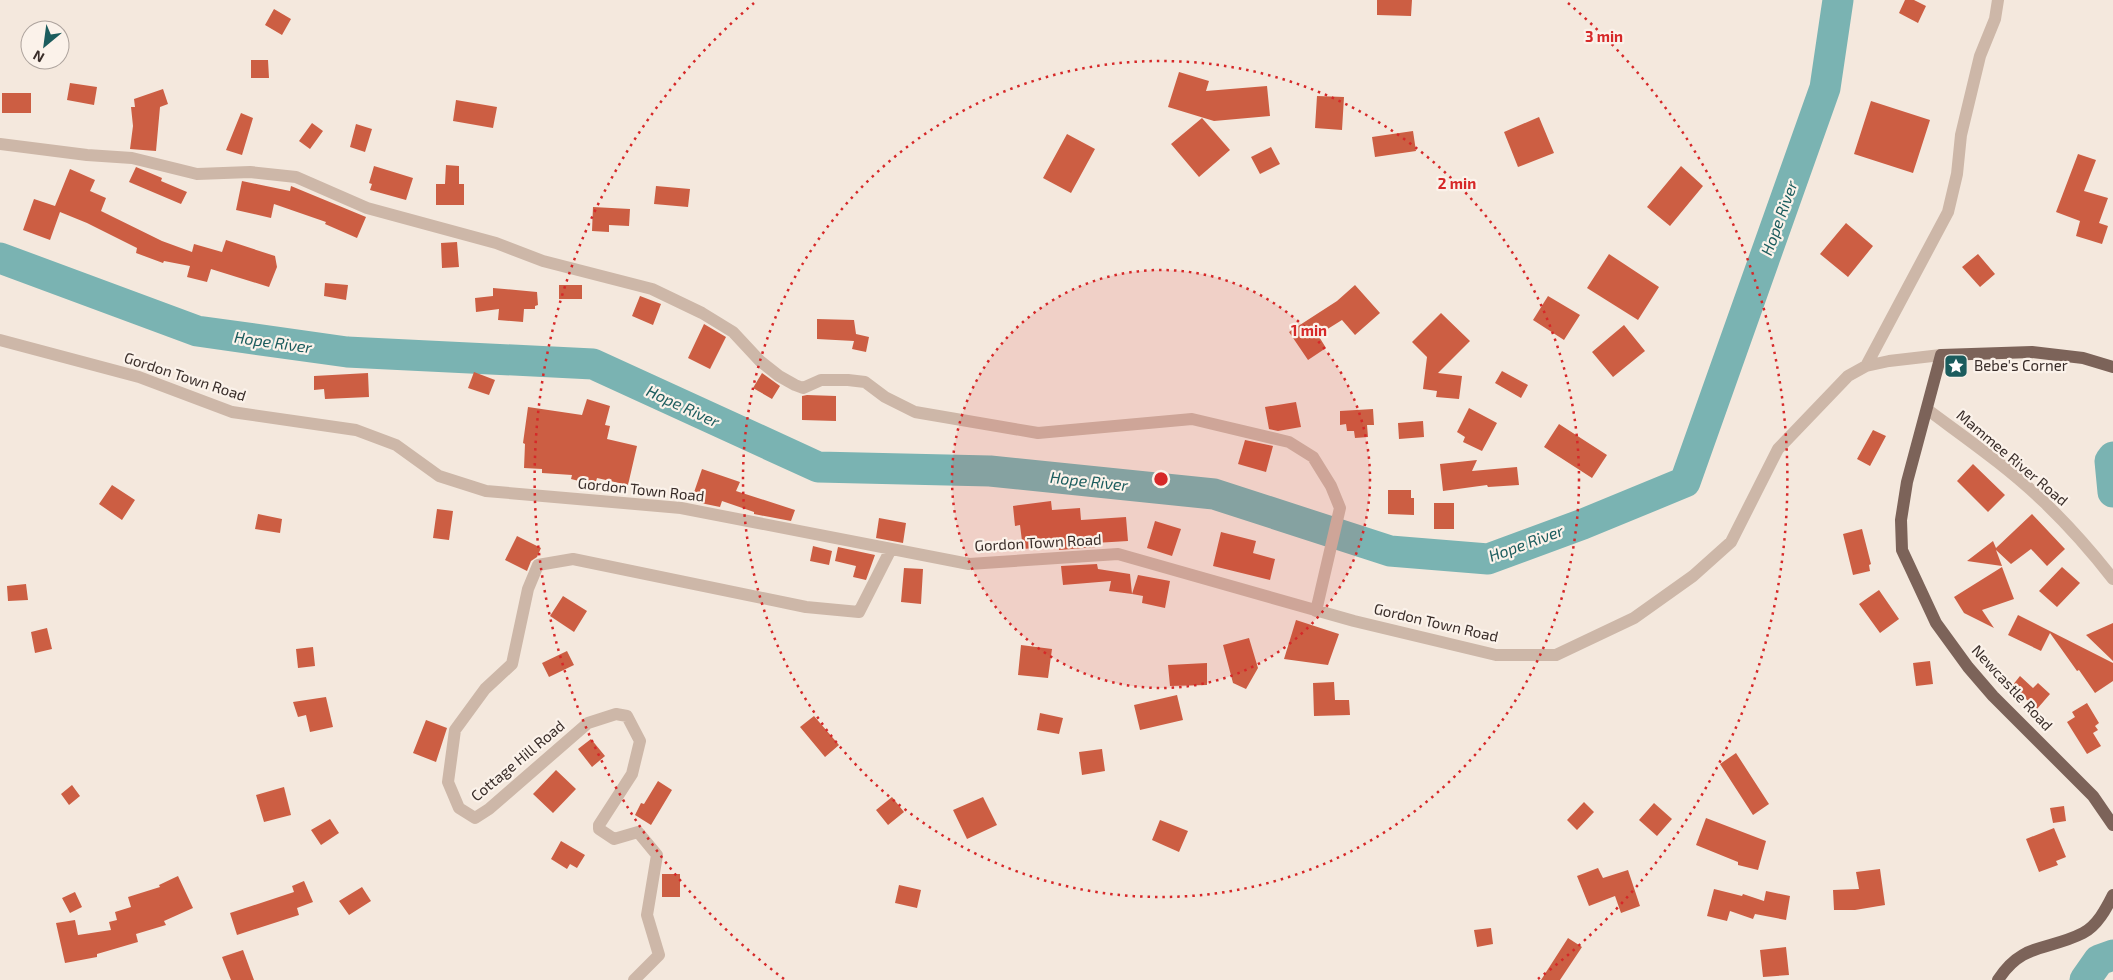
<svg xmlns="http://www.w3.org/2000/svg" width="2113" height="980" font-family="'Exo 2',sans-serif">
<rect width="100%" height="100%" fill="#f4e8dd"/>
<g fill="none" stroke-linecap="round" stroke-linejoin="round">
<!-- river -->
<path stroke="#7ab3b2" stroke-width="31" d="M0 258 197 331 347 352 593 364 818 467 990 471 1214 494 1390 551 1488 559 1583 524 1685 482 1825 88 1838 0
M2113 457 2110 461 2113 492
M2085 980 2099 960 2113 955"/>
</g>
<!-- building -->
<path fill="#cc5e43" d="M1377 0H1412L1411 16 1377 15Z
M1905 0H1914L1926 6 1918 23 1899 13Z
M274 9 291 19 282 35 265 25Z
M251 60H268L269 78H251Z
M1179 72 1209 81 1206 91 1267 86 1270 116 1214 121 1168 107Z
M70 83 97 87 94 105 67 100Z
M163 89 168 104 160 107 156 151 130 149 133 126 131 107H135L134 99Z
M2 93H31V113H2Z
M1317 96 1344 97 1342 130 1315 128Z
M456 100 497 107 493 128 453 121Z
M1871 101 1930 120 1913 173 1854 154Z
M241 113 253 118 242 155 226 150Z
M1539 117 1554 153 1518 167 1504 132Z
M1202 118 1230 150 1199 177 1171 144Z
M312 123 323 131 310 149 299 141Z
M356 124 372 129 365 152 350 147Z
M1413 131 1416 151 1375 157 1372 137Z
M1067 134 1095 149 1071 193 1043 178Z
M1271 147 1280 164 1260 174 1251 157Z
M2078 154 2096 160 2084 191 2108 198 2099 223 2108 226 2102 244 2076 236 2080 221 2056 212Z
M446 165 459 166V184H464V205H436V184H445Z
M374 166 413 178 406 200 370 190 372 184 369 183Z
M1681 166 1703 186 1670 226 1647 207Z
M136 167 162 178 161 181 187 192 181 204 129 182Z
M70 169 95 180 90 191 106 198 101 211 162 241 192 252 194 244 222 252 226 240 275 256 277 267 269 287 211 269 207 282 187 277 190 266 164 261 163 263 136 253 137 248 87 223 60 212 50 240 23 230 34 199 55 206Z
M242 181 290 191 291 186 366 217 357 238 325 224 326 222 274 204 271 218 236 210Z
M656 186 690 189 688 207 654 204Z
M593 207 630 209 629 226 609 225V232L592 231Z
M1846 223 1873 246 1848 277 1820 254Z
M457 242 459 267 442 268 441 243Z
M1609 254 1659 287 1638 320 1587 288Z
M1978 254 1995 274 1980 287 1962 267Z
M325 283 348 285 346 300 324 296Z
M559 285H582V299H559Z
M1355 285 1380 313 1355 335 1342 320 1318 335 1326 348 1308 360 1289 332 1337 301Z
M493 288 537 292 538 305 535 306V309H524L523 322 498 320 499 309 476 312 475 298 493 296Z
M640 296 661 304 653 325 632 316Z
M1548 296 1580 315 1564 340 1533 320Z
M1441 313 1470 341 1438 373 1462 376 1459 399 1436 397 1437 391 1423 389 1427 357 1412 342Z
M817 319 854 320 856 334 869 337 866 352 852 349 854 341 817 339Z
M704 324 726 337 710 369 688 358Z
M1624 325 1645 351 1613 377 1592 352Z
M1502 371 1528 385 1521 398 1495 383Z
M474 372 495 380 489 395 468 388Z
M368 373 369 397 325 399 324 389 314 390V376Z
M762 373 780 386 772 399 753 388Z
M807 395 836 396V421L802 420V396Z
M587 399 610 406 605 425 610 426 607 439 637 446 628 485 597 478 595 485 571 479 572 475 542 473V469L524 468 525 444 523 443 528 407 582 415Z
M1296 402 1301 427 1278 431 1269 429 1265 407Z
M1469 408 1497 423 1482 451 1463 442 1465 437 1457 432Z
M1373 409 1374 425H1367L1368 437 1355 438 1354 431H1347L1346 424 1340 425V411Z
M1423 421 1424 437 1399 439 1398 423Z
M1559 424 1607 455 1592 478 1544 447Z
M1873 430 1886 436 1870 466 1857 459Z
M1245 440 1273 446 1266 472 1238 464Z
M1477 460 1472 471 1517 467 1519 485 1488 487 1487 485 1443 491 1440 464Z
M1973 464 2005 495 1988 512 1957 481Z
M702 469 740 482 736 491 795 510 791 521 754 514V512L722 501 720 507 691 501Z
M112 485 135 500 122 520 99 504Z
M1388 490H1411V498H1414V515L1388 514Z
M1051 501 1052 510 1080 508 1081 520 1126 517 1128 541 1095 543 1096 547 1059 550V546L1023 549 1020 525 1015 526 1013 506Z
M1434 503H1454V529H1434Z
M437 509 453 511 449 540 433 538Z
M258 514 282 519 280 533 255 529Z
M2032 514 2065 549 2047 566 2031 549 2011 564 1996 550 2002 566 1967 561 1993 541 1996 548Z
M879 518 906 523 903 543 876 538Z
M1155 521 1181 529 1172 556 1147 548Z
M1862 529 1871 564 1869 565 1870 571 1853 575 1843 534Z
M1221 532 1256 541 1253 553 1275 559 1270 580 1213 566Z
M517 536 541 548 537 557 531 561 527 571 505 560Z
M813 546 832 551 829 565 810 561Z
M838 547 875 555 866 580 853 577 856 566 835 561Z
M1097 564 1098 569 1130 574 1132 594 1109 591 1111 581 1063 585 1061 566Z
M2002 567 2014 599 1982 610 1994 628 1964 613 1954 597Z
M2062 567 2080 583 2057 607 2039 591Z
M904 568 923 569 921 604 901 602Z
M1138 575 1170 581 1165 608 1142 603 1143 596 1132 594Z
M26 584 28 600 8 601 7 586Z
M1879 590 1899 619 1880 633 1859 604Z
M563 596 587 611 574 632 550 616Z
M2018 615 2113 663V681L2095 693 2079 670 2077 671 2050 633 2041 651 2008 635Z
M1296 620 1339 634 1328 665 1284 659Z
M2113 623V661L2086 635Z
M47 628 52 649 35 653 31 632Z
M1249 638 1258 668 1246 689 1233 683 1223 645Z
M1021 645 1052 649 1048 678 1018 675Z
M313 647 315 666 298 668 296 649Z
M567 651 574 665 549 677 542 663Z
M1930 661 1933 684 1916 686 1913 663Z
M1207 663V685L1170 686 1168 665Z
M2020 676 2033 688 2038 683 2050 694 2037 709 2012 686Z
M1334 682 1335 700H1349L1350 715 1314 716 1313 683Z
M1177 695 1183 720 1140 730 1134 705Z
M326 697 333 727 310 732 306 715 298 717 293 702Z
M2087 703 2099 723 2095 726 2098 730 2093 733 2101 746 2087 754 2067 722 2075 717 2072 712Z
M1040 713 1063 718 1059 734 1037 730Z
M814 716 839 745 825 757 800 727Z
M426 720 447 728 436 762 413 753Z
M591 739 605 756 592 767 578 749Z
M1102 749 1105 771 1082 775 1079 752Z
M1736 753 1769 804 1753 815 1720 764Z
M556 770 576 789 553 813 533 794Z
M658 781 672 790 651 825 635 815 641 803 644 804Z
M72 785 80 796 69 805 61 794Z
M284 787 291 815 264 822 256 795Z
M892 797 904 812 888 825 876 810Z
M983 797 997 825 967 839 953 810Z
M1584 802 1594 812 1577 830 1567 820Z
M1654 803 1672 819 1657 836 1639 820Z
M2064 806 2066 821 2053 823 2050 808Z
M1706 818 1766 841 1758 870 1738 865V862L1696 845Z
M330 819 339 833 321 845 311 830Z
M1160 820 1188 831 1179 852 1152 840Z
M2054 828 2066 857 2056 861 2058 865 2039 872 2026 839Z
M561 841 585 855 577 868 570 864 567 869 551 859Z
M1598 868 1603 878 1628 870 1640 906 1621 913 1615 896 1589 906 1577 876Z
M1880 869 1885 905 1855 910H1834L1833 890 1859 889 1856 872Z
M662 874H680V897H662Z
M178 876 193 908 164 921 166 925 136 934 138 942 97 954V957L65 963 56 923 75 920 78 935 111 930 109 922 117 920 115 912 131 907 128 897 160 887 159 885Z
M304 881 313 902 297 908 299 915 237 935 230 913 294 892 292 886Z
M899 885 921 890 917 908 895 903Z
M362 887 371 901 349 915 339 901Z
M1714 889 1742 896 1743 894 1764 901 1766 891 1790 896 1786 920 1755 914 1753 919 1730 911 1727 921 1707 916Z
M75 892 82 907 70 913 62 898Z
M1491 928 1493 944 1477 947 1474 930Z
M1568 938 1582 947 1560 980H1541Z
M1786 947 1789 975 1763 977 1760 950Z
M243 950 254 980H231L222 957Z"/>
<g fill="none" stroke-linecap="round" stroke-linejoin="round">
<!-- minor -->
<path stroke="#cdb7a8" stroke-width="12" d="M0 144 87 155 132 158 197 174 250 172 296 177 367 208 496 243 543 261 652 289 702 313 733 332 760 361 779 376 795 385 803 388 821 380H848L865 382 885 397 915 412 1038 433 1192 419 1289 442 1313 457 1331 486 1340 508 1316 611
M0 340 139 377 232 412 356 430 396 445 439 476 486 491 681 508 969 564 1118 554 1354 621 1496 655H1556L1634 618 1693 576 1731 542 1778 449 1848 376 1866 366 1889 361 1941 355
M1866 366 1948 212 1957 174 1961 135 1980 56 1995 19 1998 0
M1928 410C1967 439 2009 468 2044 502 2069 526 2092 552 2113 579
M634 980 659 955 647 915 657 855 638 832 614 839 599 829V825L632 774 640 741 627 716 616 714 588 723 489 809 475 818 459 808 448 782 455 730 485 689 512 664 528 589 538 565 573 559 806 607 859 612 891 549"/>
<!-- major -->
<path stroke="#7c6359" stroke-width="12" d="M2113 367 2083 358 2032 352 1941 355 1907 482 1901 520 1902 550 1936 623 1968 667 1993 696 2093 796 2113 825
M1998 980C2022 942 2048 951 2083 933 2097 926 2106 909 2113 895"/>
</g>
<!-- distance rings -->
<circle cx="1161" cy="479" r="209" fill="#d62828" fill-opacity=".12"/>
<g fill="none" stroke="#d62828" stroke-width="2.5" stroke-dasharray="2.5 5">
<circle cx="1161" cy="479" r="209"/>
<circle cx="1161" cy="479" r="418"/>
<path d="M784 979A626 626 0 0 1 754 3M1568 3A626 626 0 0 1 1538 979"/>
</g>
<!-- icons -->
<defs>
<g id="sight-square" transform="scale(1.25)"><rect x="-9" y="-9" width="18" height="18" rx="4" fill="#1b5c5d" stroke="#fbf2ea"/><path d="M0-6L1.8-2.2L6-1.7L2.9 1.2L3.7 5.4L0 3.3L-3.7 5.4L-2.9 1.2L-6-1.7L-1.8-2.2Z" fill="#fff"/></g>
</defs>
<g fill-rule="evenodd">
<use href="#sight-square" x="1956" y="366"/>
</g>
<g text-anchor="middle" stroke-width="4.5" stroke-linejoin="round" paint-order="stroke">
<!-- poi labels -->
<g font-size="15" fill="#392d29" stroke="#fbf2ea" text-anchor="start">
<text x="1974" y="371">Bebe's Corner</text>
</g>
<!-- street labels -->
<g font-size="15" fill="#392d29" stroke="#fbf2ea">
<text transform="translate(185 377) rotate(18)" y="5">Gordon Town Road</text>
<text transform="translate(2012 458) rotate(40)" y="5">Mammee River Road</text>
<text transform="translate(641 490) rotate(6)" y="5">Gordon Town Road</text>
<text transform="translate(1038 543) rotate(-3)" y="5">Gordon Town Road</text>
<text transform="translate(1436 623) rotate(13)" y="5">Gordon Town Road</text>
<text transform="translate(2012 688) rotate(47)" y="5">Newcastle Road</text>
<text transform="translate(518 761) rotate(-40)" y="5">Cottage Hill Road</text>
</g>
<!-- water labels -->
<g font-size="16" font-style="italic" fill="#1b5c5d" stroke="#fbf2ea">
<text transform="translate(1779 218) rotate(-70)" y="6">Hope River</text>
<text transform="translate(273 342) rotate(8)" y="6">Hope River</text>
<text transform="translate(683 406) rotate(25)" y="6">Hope River</text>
<text transform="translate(1089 481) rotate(6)" y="6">Hope River</text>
<text transform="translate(1526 543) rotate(-20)" y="6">Hope River</text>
</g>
</g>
<circle cx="1161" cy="479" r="8" fill="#d62828" stroke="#fbf2ea" stroke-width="2.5"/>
<g font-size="15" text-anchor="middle" font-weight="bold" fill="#d62828" stroke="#fbf2ea" stroke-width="4.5" stroke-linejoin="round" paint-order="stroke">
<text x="1604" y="42">3 min</text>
<text x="1457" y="189">2 min</text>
<text x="1309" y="336">1 min</text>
</g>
<!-- north arrow -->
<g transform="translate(45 45) rotate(209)"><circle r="24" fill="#fbf2ea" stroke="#ada39d"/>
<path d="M0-4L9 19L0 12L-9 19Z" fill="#1b5c5d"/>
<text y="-8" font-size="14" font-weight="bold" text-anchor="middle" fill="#392d29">N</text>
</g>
</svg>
